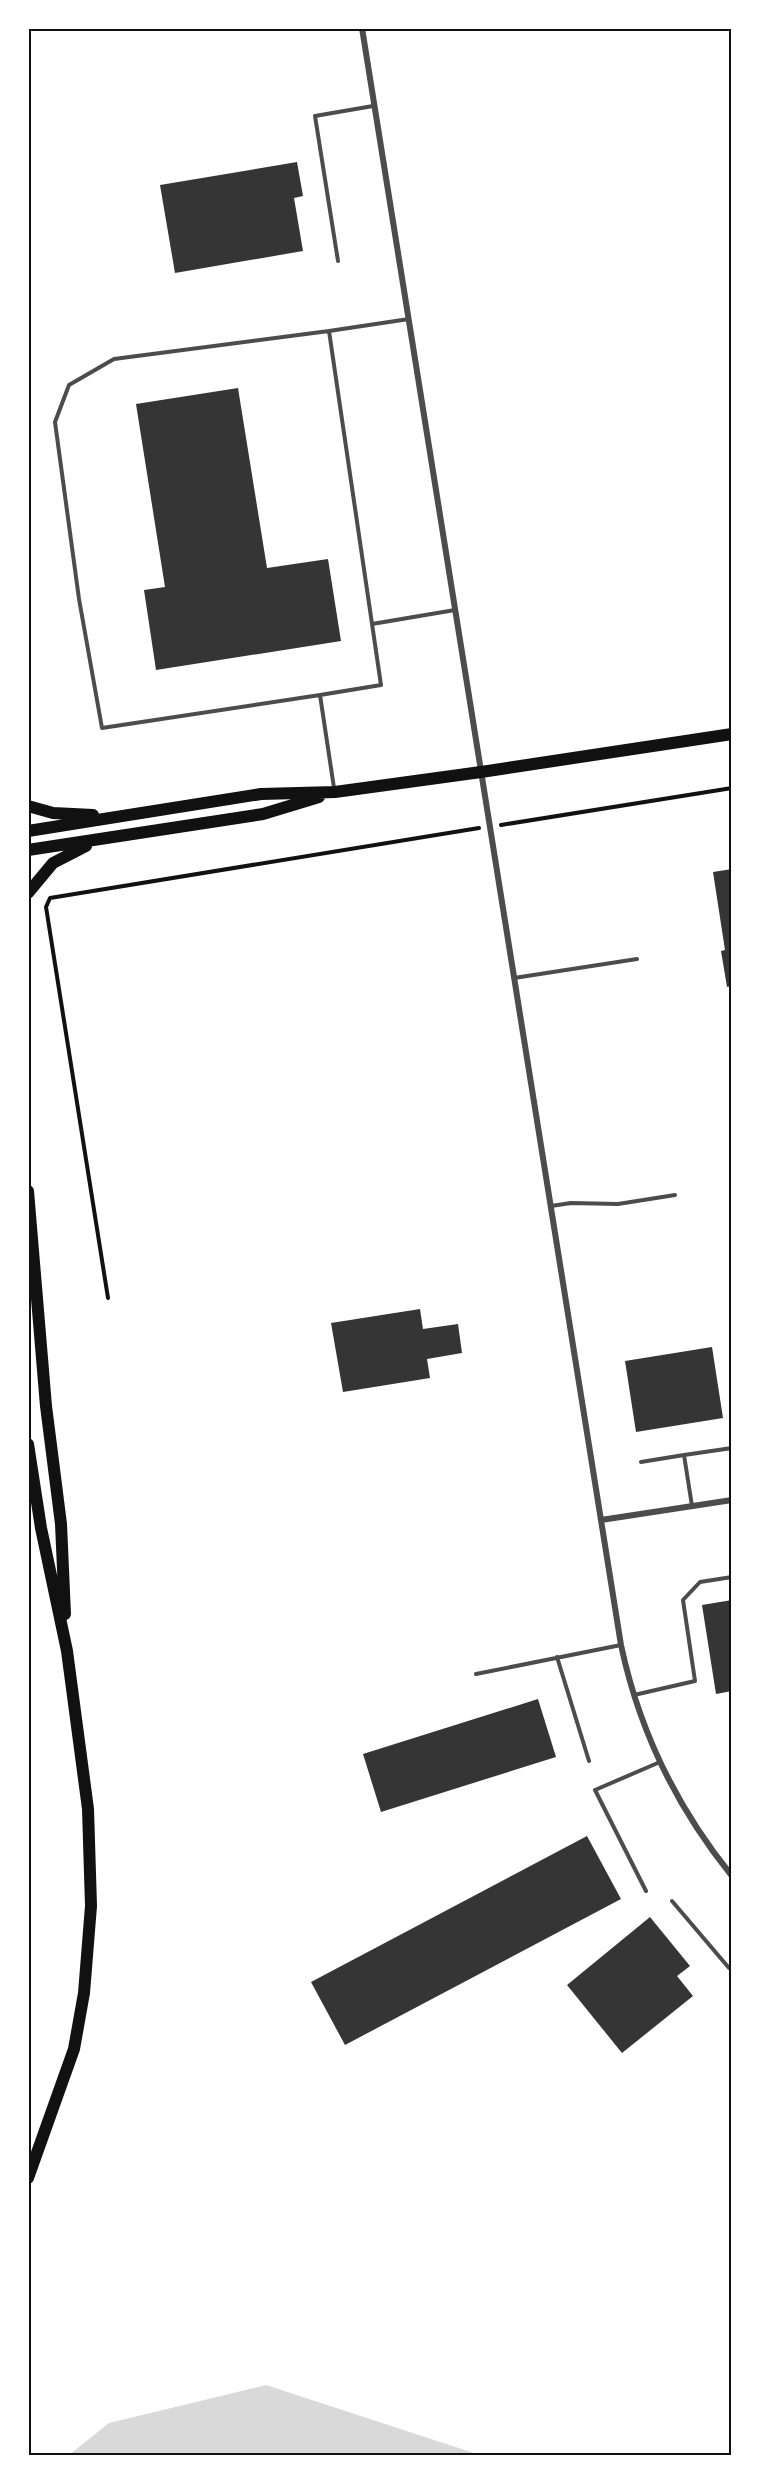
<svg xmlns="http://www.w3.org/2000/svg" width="760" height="2484" font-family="'Source Sans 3',sans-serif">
<rect width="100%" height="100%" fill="#fff"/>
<!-- water -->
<path fill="#d9d9d9" d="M266 2385 480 2455H69L109 2423Z"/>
<!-- building -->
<path fill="#353535" d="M297 162 303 196 294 198 303 251 175 273 160 185Z
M238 388 267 568 328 559 341 641 156 670 144 590 165 587 136 404Z
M732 869V986L727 987 721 951 725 950 713 872Z
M420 1309 423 1329 458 1324 462 1353 427 1359 430 1378 343 1392 331 1323Z
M712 1347 723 1418 636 1432 625 1361Z
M732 1600V1691L716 1694 702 1605Z
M538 1699 556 1757 381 1812 363 1754Z
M587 1836 621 1899 345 2045 311 1982Z
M650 1917 690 1966 677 1976 693 1996 622 2053 567 1985Z"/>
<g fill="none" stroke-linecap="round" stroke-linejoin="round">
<!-- path -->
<path stroke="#111" stroke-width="4" d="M501 825 732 788
M108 1298 46 907 50 898 479 828"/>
<!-- service -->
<path stroke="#4c4c4c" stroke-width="4" d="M338 261 315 116 373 106
M372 624 455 610
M320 695 102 728 79 599 55 422 69 385 114 359 329 331
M334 788 320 695 381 685 329 331 409 319
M514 978 637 959
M551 1206 571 1203 618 1204 675 1195
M641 1462 684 1455
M692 1506 684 1455 732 1448
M557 1657 589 1761
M476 1674 621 1645
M634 1695 695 1681 683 1600 700 1582 732 1577
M646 1891 595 1790 660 1762
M672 1901 729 1968 732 1966"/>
<!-- minor -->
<path stroke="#4c4c4c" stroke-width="6" d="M362 28 621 1645C639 1730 677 1808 732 1876
M601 1520 732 1500"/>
<!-- secondary -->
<path stroke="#111" stroke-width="12" d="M28 806 53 813 93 815
M28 831 261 794 335 792 481 772 732 734
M28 850 263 814 319 797
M28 893 53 863 86 846
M28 1191 46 1406 61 1524 65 1614
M28 1444 41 1528 67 1651 88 1809 91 1906 84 1993 74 2049 28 2178"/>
</g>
<!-- border -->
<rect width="760" height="2484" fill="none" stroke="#ffffff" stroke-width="60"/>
<rect x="30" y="30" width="700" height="2424" fill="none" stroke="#111" stroke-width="2"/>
</svg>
